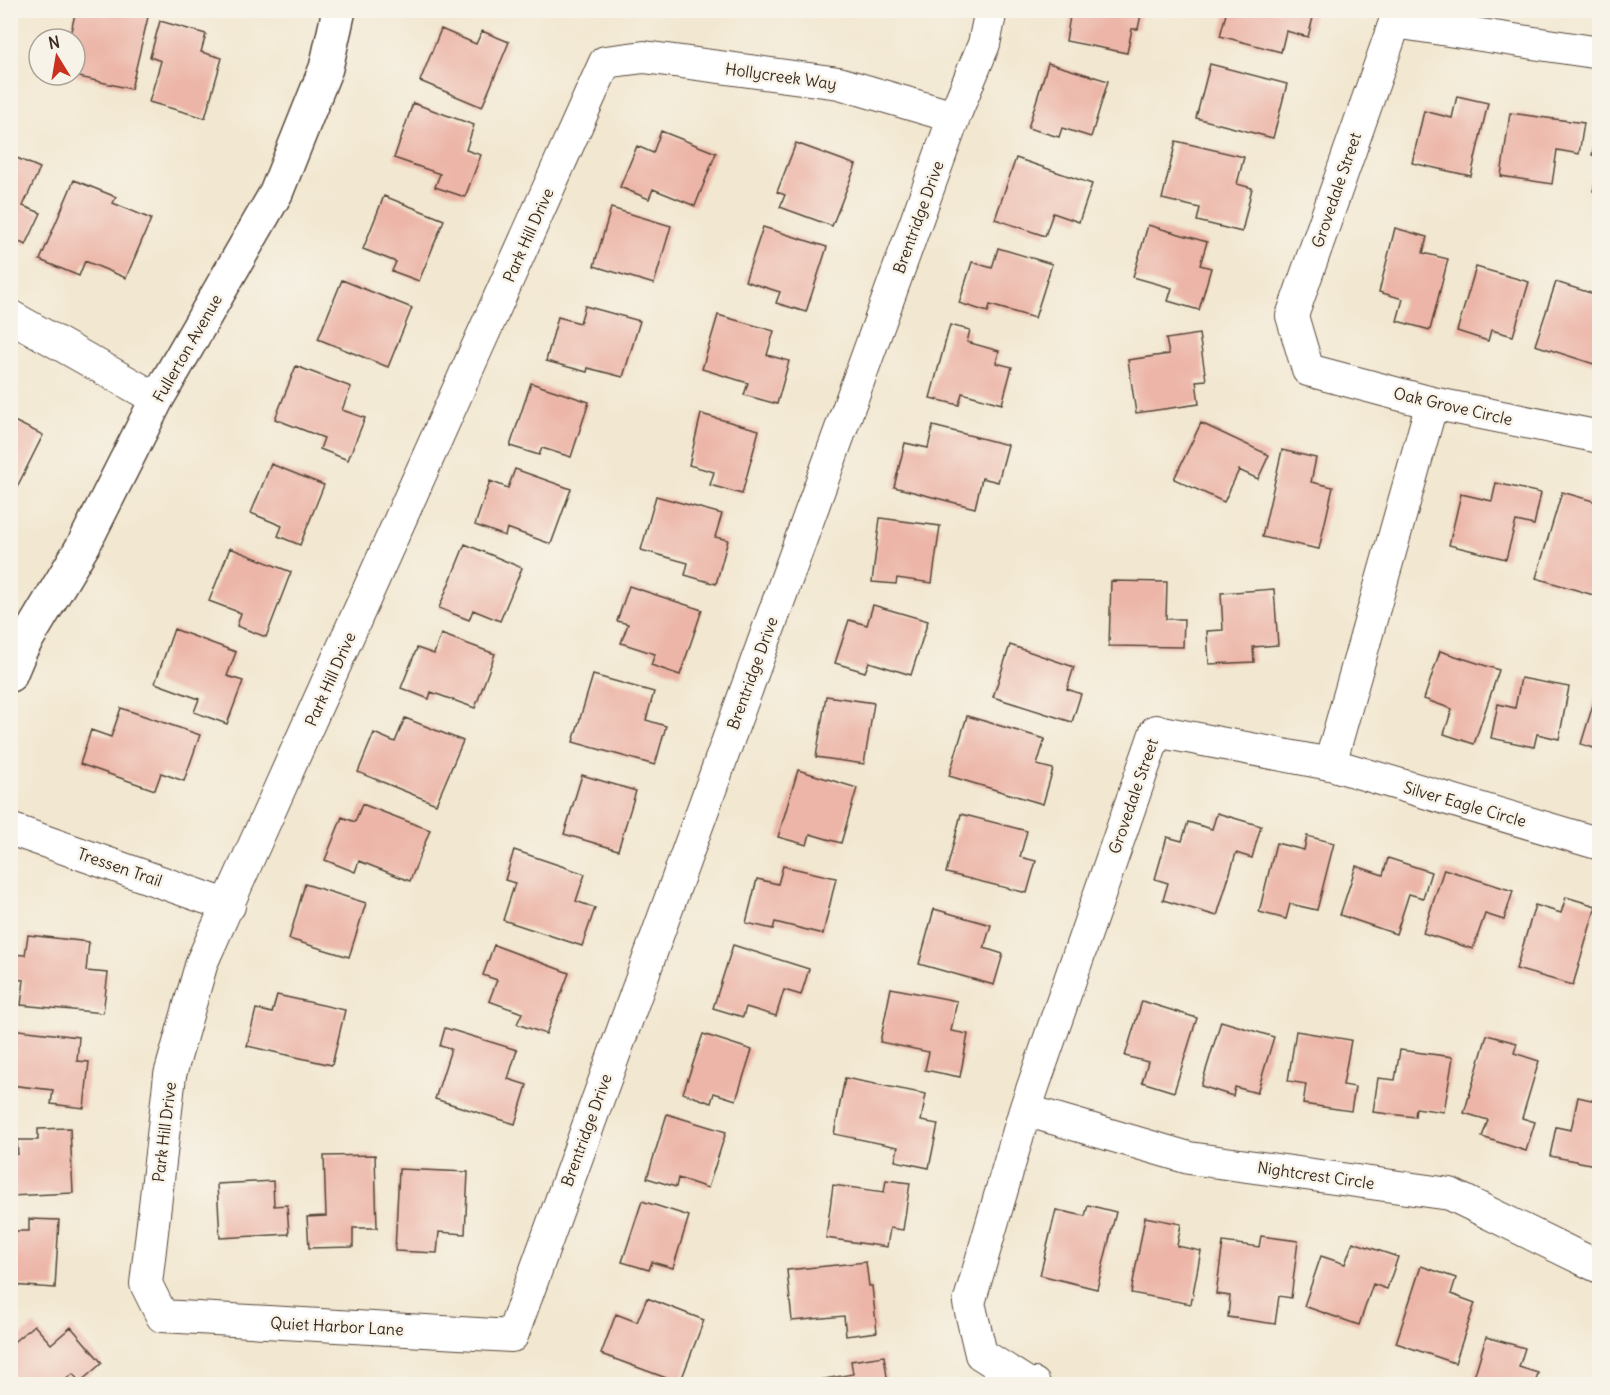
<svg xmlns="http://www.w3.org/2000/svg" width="1610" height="1395" font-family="Delius,sans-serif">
<rect width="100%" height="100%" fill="#f7f3e8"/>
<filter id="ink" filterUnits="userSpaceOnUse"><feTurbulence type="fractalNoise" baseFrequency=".0167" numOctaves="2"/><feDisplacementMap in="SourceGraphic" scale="12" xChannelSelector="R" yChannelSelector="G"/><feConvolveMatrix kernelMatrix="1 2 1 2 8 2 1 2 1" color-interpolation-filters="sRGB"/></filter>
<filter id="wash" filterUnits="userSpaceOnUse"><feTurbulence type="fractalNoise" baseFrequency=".008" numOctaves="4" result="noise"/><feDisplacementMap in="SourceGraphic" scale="24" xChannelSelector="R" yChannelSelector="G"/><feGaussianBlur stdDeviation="1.35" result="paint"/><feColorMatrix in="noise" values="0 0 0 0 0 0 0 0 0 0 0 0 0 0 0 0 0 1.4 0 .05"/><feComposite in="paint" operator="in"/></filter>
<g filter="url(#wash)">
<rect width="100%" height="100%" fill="#f2e7d0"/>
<g id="blocks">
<!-- building -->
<path fill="#ecb5a7" d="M76 10H121L148 17 131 89 75 76V39H69Z
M1058 10H1142L1138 29H1132L1127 53 1066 41 1070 16 1057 14Z
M1227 10H1315L1308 37 1286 31 1281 52 1220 36Z
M160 21 206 34 201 52 222 58 205 118 149 102 161 61 150 57Z
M441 29 476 44 482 31 509 42 482 107 420 81Z
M1048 63 1108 81 1091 137 1062 128 1059 137 1028 128Z
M1210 64 1287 84 1273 138 1196 118Z
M1457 96 1488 103 1471 176 1412 163 1424 111 1452 118Z
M413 103 474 125 466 150 481 155 465 197 435 187 440 174 394 158Z
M1510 113 1584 123 1579 154 1557 150 1552 184 1501 176Z
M661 131 716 153 695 206 653 189 649 199 620 187 637 146 653 153Z
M1597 135H1600V157L1592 155Z
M1176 141 1244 157 1237 184 1252 188 1242 232 1197 221 1200 208 1162 199Z
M796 143 856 165 832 226 780 207 785 195 777 192Z
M10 155 40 168 23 206 41 213 26 245 10 238Z
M1016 158 1092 184 1079 222 1053 213 1045 236 995 219Z
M1599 168H1600V193L1593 191Z
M74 180 116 197 113 203 151 219 126 278 85 261 79 276 40 260Z
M384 196 444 220 419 281 392 271 396 262 363 249Z
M611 208 671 226 654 284 594 266Z
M1148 225 1207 242 1200 265 1211 268 1199 310 1168 301 1172 288 1133 277Z
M763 227 827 247 806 312 776 303 780 292 745 281Z
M1395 228 1427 237 1423 253 1448 259 1430 330 1397 321 1403 299 1379 292Z
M998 248 1052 264 1035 318 990 305 988 312 959 303 972 262 992 268Z
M1476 267 1529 282 1513 336 1491 330 1488 341 1457 331Z
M342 280 412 308 388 367 318 339Z
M1556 282 1600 296V325L1596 335 1600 336V366L1535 345Z
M585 306 640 321 623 377 588 368 587 372 546 361 558 317 580 323Z
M718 315 774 331 767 355 789 361 777 404 744 395 748 383 702 369Z
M950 325 970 330 967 342 999 351 996 363 1012 367 1002 404 962 393 959 405 930 398Z
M1199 334 1206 380 1196 381 1199 404 1136 413 1128 360 1169 354 1166 339Z
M296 366 351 387 342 410 365 418 348 460 320 449 324 438 275 419Z
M531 383 589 402 571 457 542 448 539 455 510 446Z
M701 414 759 430 742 494 710 485 714 472 689 465Z
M10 419 43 435 14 493 10 491Z
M1201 423 1269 455 1258 479 1239 470 1224 502 1174 479Z
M933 426 1008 445 998 482 982 478 975 508 894 487 905 443 928 448Z
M1282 450 1316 458 1311 482 1333 487 1319 549 1262 537Z
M271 464 324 485 300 545 278 536 282 526 251 513Z
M515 469 571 489 551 544 507 528 505 536 475 525 490 481 508 488Z
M1496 483 1541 493 1534 525 1516 521 1506 559 1449 545 1461 494 1492 501Z
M1562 492 1600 503V597L1536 578Z
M656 496 722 514 715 537 728 540 716 584 685 575 688 563 641 550Z
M880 518 940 526 932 583 897 578 896 584 872 582Z
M465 544 522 568 500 621 473 610 469 620 439 608Z
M230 548 291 572 266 637 237 626 241 613 209 601Z
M1111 581 1167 582 1166 619H1184L1183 647 1109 646Z
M629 586 702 610 680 675 651 665 655 654 621 643 628 624 617 621Z
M1274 589 1278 645 1253 647 1254 662 1209 664 1207 631 1223 630 1221 593Z
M873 605 928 621 911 675 869 662 865 672 835 663 849 620 867 625Z
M174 629 236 652 227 676 243 681 227 724 194 712 199 699 155 683Z
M441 634 495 654 475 708 431 692 429 699 401 688 417 648 434 654Z
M1010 645 1074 667 1067 689 1081 694 1072 722 993 697Z
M1440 651 1499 670 1474 744 1444 734 1452 709 1424 699Z
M593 675 654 692 646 720 666 726 655 765 573 742Z
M1521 678 1569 687 1559 739 1537 734 1534 747 1491 738 1498 704 1515 708Z
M1599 685H1600V750L1581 744Z
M826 696 874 703 864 764 816 757Z
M121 708 200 735 184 781 161 773 155 790 80 764 91 730 111 737Z
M967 716 1045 739 1037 765 1053 769 1043 804 949 776Z
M405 718 463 741 436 804 358 772 374 733 395 742Z
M798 770 857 788 841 843 810 834 807 845 778 837Z
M582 775 636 791 618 850 564 834Z
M362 804 430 830 410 881 359 861 355 872 325 860 342 817 355 822Z
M1217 813 1261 826 1252 858 1236 853 1217 916 1163 900 1168 883 1155 879 1167 837 1182 841 1188 822 1212 829Z
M961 814 1027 831 1020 857 1036 861 1027 893 946 873Z
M1307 836 1334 843 1317 910 1290 904 1286 919 1259 912 1276 843 1304 850Z
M514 850 585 874 576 901 595 908 582 946 503 920 515 883 505 880Z
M1388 858 1431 872 1423 898 1409 894 1396 934 1340 915 1356 866 1383 875Z
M783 866 836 878 823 934 775 922 773 929 746 923 757 879 778 884Z
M1444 869 1513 891 1504 920 1485 914 1473 949 1423 933Z
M305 884 366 903 349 957 289 939Z
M1566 897 1596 906 1573 985 1516 969 1535 905 1561 913Z
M934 909 991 925 984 948 1003 954 994 985 919 964Z
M28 935 89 942 86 971 108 973 103 1013 21 1005 24 980 10 979V954L25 955Z
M494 945 569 973 546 1034 517 1024 522 1013 489 1001 497 980 483 975Z
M733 945 809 969 801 995 784 990 776 1016 746 1007 743 1017 713 1008Z
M891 988 957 1001 951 1031 968 1034 960 1077 925 1070 929 1052 880 1042Z
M277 995 345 1010 332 1065 247 1046 256 1009 272 1013Z
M1142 1001 1197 1018 1174 1092 1142 1082 1148 1062 1125 1056Z
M1221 1021 1274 1037 1257 1093 1235 1087 1233 1096 1201 1086Z
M445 1028 517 1050 508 1079 527 1085 515 1124 435 1099 451 1049 440 1046Z
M10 1029 79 1037 77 1061 89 1062 84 1108 51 1104 53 1090 10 1085Z
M1296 1031 1351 1040 1343 1085 1355 1087 1351 1111 1303 1104 1306 1084 1288 1081Z
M703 1034 752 1050 736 1100 714 1093 711 1103 683 1093Z
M1487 1035 1517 1043 1514 1053 1539 1061 1522 1118 1535 1122 1526 1151 1482 1137 1488 1120 1464 1113Z
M1400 1050 1453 1057 1444 1112 1416 1108 1415 1117 1373 1112 1378 1078 1395 1080Z
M845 1078 926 1094 921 1121 938 1124 929 1168 895 1161 898 1147 834 1134Z
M1578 1097 1600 1102V1166L1550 1156 1556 1127 1571 1130Z
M667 1114 726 1132 708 1188 678 1178 676 1187 647 1178Z
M70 1128 73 1193 10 1196V1155L18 1154 17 1140H38V1129Z
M375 1155 377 1228H353V1247L309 1248 307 1217 326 1216 324 1156Z
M399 1169 468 1172 465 1234 439 1232 437 1253 395 1251Z
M886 1180 910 1183 903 1230 890 1228 887 1247 826 1238 833 1185 884 1192Z
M273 1181 274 1206 287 1205 289 1234 220 1238 217 1184Z
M642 1201 689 1216 673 1268 652 1262 649 1270 622 1262Z
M1088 1205 1116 1212 1097 1289 1040 1275 1056 1210 1085 1216Z
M1145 1217 1181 1224 1177 1246 1201 1251 1191 1304 1131 1293Z
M29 1219 59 1220 55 1288 10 1285V1231H29Z
M1261 1236 1298 1241 1291 1298 1279 1296 1275 1324 1228 1317 1230 1296 1216 1294 1223 1242 1259 1247Z
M1353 1242 1398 1257 1387 1289 1373 1284 1359 1325 1304 1306 1321 1256 1345 1264Z
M866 1262 869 1286H872L877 1332 846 1336 844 1316 792 1321 787 1270Z
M1421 1266 1456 1278 1451 1294 1475 1303 1455 1363 1396 1343Z
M647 1298 704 1320 680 1383 601 1354 616 1314 637 1322Z
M34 1325 51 1344 71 1327 102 1363 80 1382 73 1374 60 1384H13L10 1381V1351L13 1349 10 1345Z
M1486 1337 1525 1348 1519 1367 1538 1373 1535 1384H1472Z
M884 1356 888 1384H796L853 1374 851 1361Z"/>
</g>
</g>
<g filter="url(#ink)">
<use href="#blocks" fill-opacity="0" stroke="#564639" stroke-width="1.5"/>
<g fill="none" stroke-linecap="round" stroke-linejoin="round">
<!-- minor casing -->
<g stroke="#564639" stroke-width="34">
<path id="minor" d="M1396 10 1395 22 1292 316 1308 370 1432 403 1600 437
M1395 22 1600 53
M954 117 839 83 644 57 605 62 202 962 170 1075 146 1284 162 1316 512 1336 954 117 984 44 991 10
M10 316 157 399
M1330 764 1432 403
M10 829 229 906
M1025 1110 1189 1158 1450 1194 1597 1266
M1034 1384H1028L981 1354 969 1303 1025 1110 1156 731 1330 764 1600 844"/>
</g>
<!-- secondary casing -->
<g stroke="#564639" stroke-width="36">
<path id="secondary" d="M10 675 21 649 84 544 157 399 276 193 326 68 339 10"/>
</g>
<!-- minor -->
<use href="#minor" stroke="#fff" stroke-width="32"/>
<!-- secondary -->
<use href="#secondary" stroke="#fff" stroke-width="33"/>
</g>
</g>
<g text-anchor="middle" stroke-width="5" stroke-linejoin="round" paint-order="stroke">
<!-- street labels -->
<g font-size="16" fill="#3b2a1e" stroke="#f7f3e8">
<text transform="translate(781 76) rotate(8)" y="6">Hollycreek Way</text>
<text transform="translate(1336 190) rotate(-71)" y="6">Grovedale Street</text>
<text transform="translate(918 217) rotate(-70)" y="6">Brentridge Drive</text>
<text transform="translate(528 235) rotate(-66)" y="6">Park Hill Drive</text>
<text transform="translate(187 348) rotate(-60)" y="6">Fullerton Avenue</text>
<text transform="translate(1453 406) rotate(13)" y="6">Oak Grove Circle</text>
<text transform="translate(752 673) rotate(-70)" y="6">Brentridge Drive</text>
<text transform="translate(330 679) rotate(-66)" y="6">Park Hill Drive</text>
<text transform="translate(1133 796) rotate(-71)" y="6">Grovedale Street</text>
<text transform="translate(1465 804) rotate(16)" y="6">Silver Eagle Circle</text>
<text transform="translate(120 867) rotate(19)" y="6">Tressen Trail</text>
<text transform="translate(586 1130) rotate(-70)" y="6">Brentridge Drive</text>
<text transform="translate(164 1132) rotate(-83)" y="6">Park Hill Drive</text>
<text transform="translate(1316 1175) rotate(8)" y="6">Nightcrest Circle</text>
<text transform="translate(337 1326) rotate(3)" y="6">Quiet Harbor Lane</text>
</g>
</g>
<!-- margin -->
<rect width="1610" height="1395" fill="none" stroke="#f7f3e8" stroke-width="36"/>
<!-- north arrow -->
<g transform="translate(57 57) rotate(349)"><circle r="28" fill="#f7f3e8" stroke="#aca397" stroke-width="1.5"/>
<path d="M0-4.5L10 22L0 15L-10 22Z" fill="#c8321e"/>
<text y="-9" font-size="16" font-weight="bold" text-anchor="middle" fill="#3b2a1e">N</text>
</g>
</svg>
